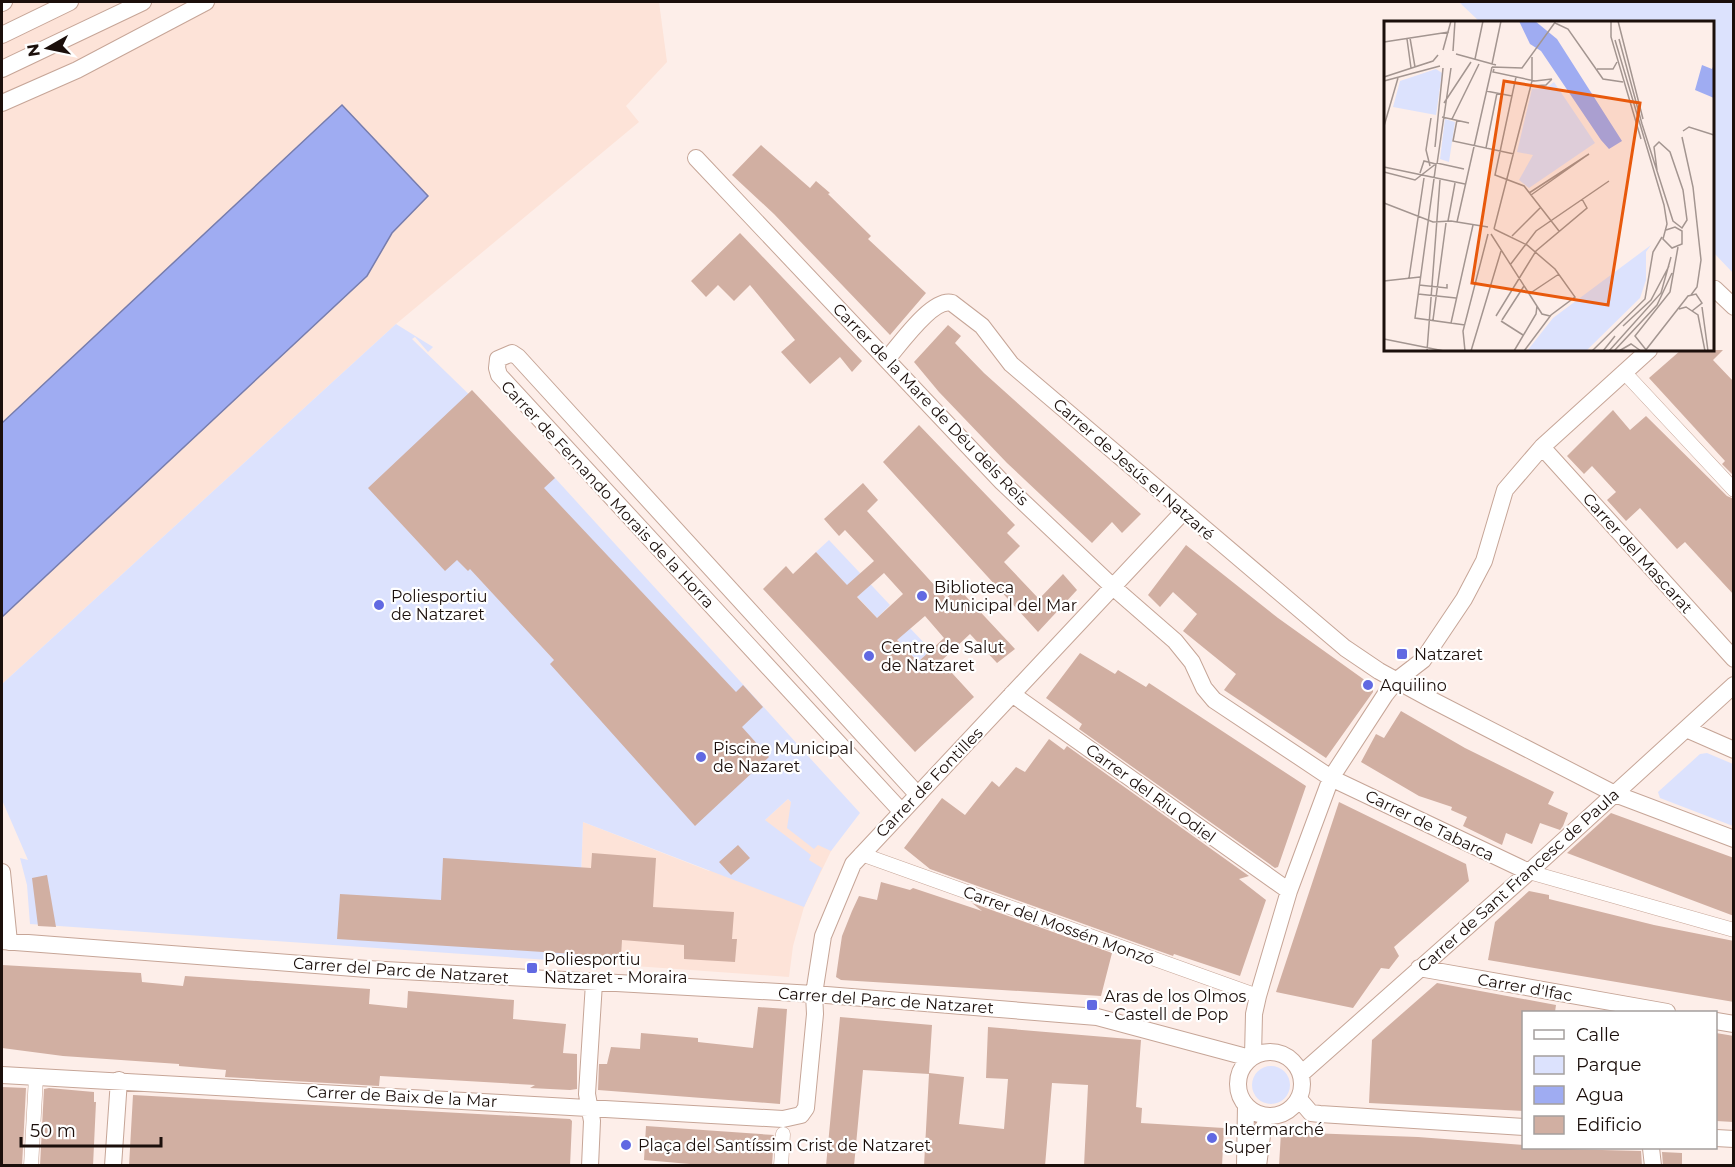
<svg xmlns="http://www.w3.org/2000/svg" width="1735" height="1167" font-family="Montserrat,sans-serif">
<rect width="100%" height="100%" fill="#fdeee9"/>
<!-- built -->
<path fill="#fde3d8" d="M2 2H659L667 62 626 106 639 122 396 324 2 684Z
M788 799 833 847 804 907 793 946 789 977 578 962 583 822 709 871Z"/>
<!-- green -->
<path fill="#dce2fd" d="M1459 2H1733V273L1713 252 1712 22H1480Z
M396 324 433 347 428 352 415 337 412 339 555 478 860 813 831 851 818 845 814 849 787 828 791 802 788 799 765 820 811 855 809 860 822 868 804 907 583 822 578 962 30 924 27 885 20 858 28 860 2 800V684Z
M829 540 890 605 877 618 816 552Z
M906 624 931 650 918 662 894 636Z
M1707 753 1733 764V826L1660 798 1658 792 1700 754Z
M1252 1085a19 19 0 1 1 38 0a19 19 0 1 1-38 0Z"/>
<!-- water -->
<path fill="#9facf2" stroke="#777dad" stroke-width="1.5" d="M342 105 428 196 392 233 367 276 2 617V423Z"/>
<!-- building -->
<path fill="#d1afa2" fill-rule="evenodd" d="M761 145 810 188 816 181 830 193 828 194 871 236 868 239 926 293 890 335 774 214 732 175Z
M740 233 862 361 852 372 840 357 810 384 781 352 795 340 750 285 734 301 718 285 706 297 691 281Z
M948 325 961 336 955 343 984 373 1141 514 1122 533 1112 522 1092 543 1007 463 939 392 914 362Z
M1681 350H1723L1713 360 1734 382V476L1722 464 1725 461 1649 378Z
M472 390 555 478 544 488 736 692 743 685 763 707 742 727 769 757 695 826 550 664 554 660 470 569 468 571 457 560 445 571 368 488Z
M1613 410 1630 430 1646 416 1727 496 1734 499V595L1685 542 1677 549 1640 508 1626 521 1607 500 1616 492 1592 466 1584 474 1567 456Z
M919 425 1015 525 1007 533 1020 546 1004 562 1039 599 1063 574 1077 590 1038 632 883 462Z
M863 483 878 500 867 511 946 598 958 588 1015 649 997 663 970 634 941 661 974 697 915 752 763 589 786 566 793 574 816 552 847 585 874 561 845 530 839 536 824 519ZM884 573 903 594 877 618 857 597ZM925 616 944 638 918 662 897 640Z
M1186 545 1278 618 1373 686V692L1326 758 1224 690 1236 674 1183 631 1197 614 1173 592 1160 607 1148 595Z
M1080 653 1115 674 1118 670 1146 687 1149 683 1306 786 1278 867 1275 868 1079 729 1082 724 1046 698Z
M1401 711 1465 748 1554 792 1548 804 1568 813 1563 826 1560 830 1540 823 1532 844 1506 833 1502 845 1463 826 1467 817 1451 810 1452 807 1419 796 1361 762 1376 734 1384 738Z
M1049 739 1064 750 1067 746 1249 876 1239 879 1266 900 1240 976 1174 954 1173 956 930 869 904 848 942 798 965 815 992 781 999 787 1016 767 1025 772Z
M1339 802 1466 864 1469 881 1394 947 1399 956 1389 969 1381 968 1353 1008 1276 992Z
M1611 813 1734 858V916L1567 853Z
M738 845 750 858 731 875 719 862Z
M592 853 656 858 653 907 734 912 732 939H737L735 962 684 959V945L622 940 621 957 337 939 340 894 441 900 443 858 591 868Z
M47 875 51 898 56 927 38 926 32 878Z
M881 882 910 890 913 888 982 911 972 903 1112 953 1101 996 841 980 836 977 839 956 842 936 852 911 859 896 877 900Z
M1529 891 1549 895V899L1654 925 1734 941V1002L1488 960 1495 922Z
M2 965 141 973 142 982 183 986 185 976 370 989 369 1004 407 1008 408 991 514 1000 513 1019 566 1024 563 1053 577 1054V1089L570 1090 530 1088 535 1085 380 1076 379 1086 225 1077 226 1070 179 1066V1064L63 1056 2 1048Z
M1437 983 1556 1005 1555 1012H1524V1111L1369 1103 1372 1040Z
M758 1007 787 1009 780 1104 598 1090 599 1064H607L611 1047 640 1049 641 1033 698 1038V1042L753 1048Z
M840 1017 932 1025 929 1073 964 1077 959 1124 1004 1129 1008 1079 986 1078 988 1027 1141 1040 1136 1107 1142 1108 1141 1123 1224 1128 1222 1166H1084L1088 1085 1052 1083 1045 1166H924L929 1074 863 1070 854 1166H826Z
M1716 1033 1734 1036V1122L1716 1121Z
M2 1087 26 1088 22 1166H2Z
M49 1088 94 1092V1102H96L93 1166H40L44 1089Z
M133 1095 570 1119 572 1121 570 1166H129Z
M646 1126 774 1135 772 1166H713L644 1160Z
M1281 1132 1418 1137 1524 1145V1148L1641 1151 1642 1166H1279Z
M1662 1152 1682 1153V1166H1663Z"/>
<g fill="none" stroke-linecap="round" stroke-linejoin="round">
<!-- pedestrian casing -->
<g stroke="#c6a597" stroke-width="15">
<path id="pedestrian" d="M1624 372 1734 490
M861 854 1258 996
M1529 872 1734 930
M31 1166 36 1077
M781 1166 783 1134"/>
</g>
<!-- minor casing -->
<g stroke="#c6a597" stroke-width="18">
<path id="minor" d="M2 3 4 2
M2 35 70 2
M2 69 143 2
M2 103 77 70 206 2
M696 158 1002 482 1113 587 1175 641 1192 662 1204 688 1214 700 1331 778 1529 872
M1712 291 1715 289 1734 307
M888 358C900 344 933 297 952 303L982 326 1011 364 1345 648 1379 671 1434 701 1615 794 1734 839
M1542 447 1734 659
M1012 694 1289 891
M1686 729 1734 750
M901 811 499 375 497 368 498 359 512 353 518 357 917 794
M2 872 9 942
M2 941 367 969 814 994 1097 1017 1250 1058
M1419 968 1667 1012
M1716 1021 1734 1024
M1238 1084a32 32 0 1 1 64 0a32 32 0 1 1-64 0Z
M1253 1056 1254 1014 1258 996 1289 891 1331 778 1385 695 1397 680 1423 660 1464 599 1484 561 1505 490 1542 447 1649 350
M1301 1074 1529 872 1734 685
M2 1075 783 1119 801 1115 806 1108 815 1014 814 994 823 936 853 864 1183 512
M1299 1099 1311 1113 1320 1114 1524 1127
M1716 1138 1734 1139
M1651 1148 1653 1166
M113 1166 119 1080
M590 1166 592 1121 587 1094 594 983
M1245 1166 1246 1105
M1258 1166 1263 1128 1271 1116"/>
</g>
<!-- pedestrian -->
<use href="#pedestrian" stroke="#fff" stroke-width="14"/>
<!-- minor -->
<use href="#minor" stroke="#fff" stroke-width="16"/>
</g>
<!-- markers -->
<g fill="#6169e2" stroke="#fff" stroke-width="2">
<circle cx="922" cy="596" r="6"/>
<circle cx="379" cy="605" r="6"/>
<rect x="1396" y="648" width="12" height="12" rx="3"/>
<circle cx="869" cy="656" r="6"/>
<circle cx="1368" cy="685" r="6"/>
<circle cx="701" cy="757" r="6"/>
<rect x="526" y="962" width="12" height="12" rx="3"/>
<rect x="1086" y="999" width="12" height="12" rx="3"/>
<circle cx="1212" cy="1138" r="6"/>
<circle cx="626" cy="1145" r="6"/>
</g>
<g text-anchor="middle" stroke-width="4.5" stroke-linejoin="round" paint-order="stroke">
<!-- street labels -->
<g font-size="16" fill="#1b0f0b" stroke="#fff">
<text transform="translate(931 404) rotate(46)" y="6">Carrer de la Mare de Déu dels Reis</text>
<text transform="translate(1134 469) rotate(41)" y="6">Carrer de Jesús el Natzaré</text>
<text transform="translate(608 494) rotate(47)" y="6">Carrer de Fernando Morais de la Horra</text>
<text transform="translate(1638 553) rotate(48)" y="6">Carrer del Mascarat</text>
<text transform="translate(929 782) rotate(-46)" y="6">Carrer de Fontilles</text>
<text transform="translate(1151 793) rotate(36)" y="6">Carrer del Riu Odiel</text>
<text transform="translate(1430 825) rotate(26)" y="6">Carrer de Tabarca</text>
<text transform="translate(1518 880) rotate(-42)" y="6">Carrer de Sant Francesc de Paula</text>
<text transform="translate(1059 925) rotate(20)" y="6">Carrer del Mossén Monzó</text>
<text transform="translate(401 970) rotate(4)" y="6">Carrer del Parc de Natzaret</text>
<text transform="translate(1525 987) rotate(10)" y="6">Carrer d'Ifac</text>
<text transform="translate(886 1000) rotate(4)" y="6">Carrer del Parc de Natzaret</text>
<text transform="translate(402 1096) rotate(3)" y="6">Carrer de Baix de la Mar</text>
</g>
<!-- poi labels -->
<g font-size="16" fill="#1b0f0b" stroke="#fff" text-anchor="start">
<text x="934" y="593">Biblioteca<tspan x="934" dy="18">Municipal del Mar</tspan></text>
<text x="391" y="602">Poliesportiu<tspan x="391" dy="18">de Natzaret</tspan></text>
<text x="881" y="653">Centre de Salut<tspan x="881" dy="18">de Natzaret</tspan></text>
<text x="1414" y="660">Natzaret</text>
<text x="1380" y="691">Aquilino</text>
<text x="713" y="754">Piscine Municipal<tspan x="713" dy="18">de Nazaret</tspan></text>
<text x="544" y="965">Poliesportiu<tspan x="544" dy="18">Natzaret - Moraira</tspan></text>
<text x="1104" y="1002">Aras de los Olmos<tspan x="1104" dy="18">- Castell de Pop</tspan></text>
<text x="1224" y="1135">Intermarché<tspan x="1224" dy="18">Super</tspan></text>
<text x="638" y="1151">Plaça del Santíssim Crist de Natzaret</text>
</g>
</g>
<!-- overview -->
<g transform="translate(1384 21)">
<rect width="330" height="330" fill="#fdeee9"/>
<path d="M52 48 58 52 52 94 9 86 16 60ZM170 61 211 122 145 167 135 159 149 134 133 131 148 68 162 67ZM61 98 71 101 65 141 56 138ZM267 224 262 231V259L256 277 202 330H143L169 297Z" fill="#dce2fd"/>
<path d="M135 0H151L173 18 238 120 225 128 217 119 157 30 146 23ZM318 44 328 48 330 44V77L311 69Z" fill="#9facf2"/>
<path fill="none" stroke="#a39590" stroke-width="1.5" d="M227 0V16L257 118M234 0 259 98M171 2 184 8 219 58 239 61M26 17 31 46M23 18 27 47M235 18 258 103 289 200 298 207 303 199 299 169 286 131 275 121 270 126 273 149M231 19 280 184 283 203 279 218 288 227 298 223V210L291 206 282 209M0 21 65 11M59 29 67 0M69 30 71 0M72 33 112 44M91 38 99 0M108 43 117 0M108 46 138 47 172 0M110 48 109 51 151 60 168 58M213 48H229L233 41M0 56 49 40 54 34M132 56 111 154 140 165 175 210M0 60 56 45M146 65 162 64 168 58M102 70 128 75M60 82 87 41M58 96 85 102M68 98 95 43M73 99 69 120 130 133M0 105 14 57M299 110 305 106 330 114M298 116 309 166 317 239 313 266 307 274M51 126 59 47M102 127 113 72M53 143 67 47M46 145 42 129 47 97M0 146 81 163M0 151 31 159 53 142 80 148M36 152 40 140 52 143 31 297 81 304M145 172 205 133 147 174M0 182 49 201 67 200 104 206M64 200 71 162M73 201 108 46M110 208 143 224 171 248 191 276 167 294 140 330M110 208 148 60V36M107 213 158 293 166 295M128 215 156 187M126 244 152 210 225 160M25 257 40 157M0 260 36 256M35 264 63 267V263M34 273 72 277M145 273 175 253M318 286 324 330M295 288 302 286 314 294 321 330M112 295 152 230 203 187 198 178M49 299 62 202M118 299 140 265M117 300 139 314M67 302 89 204M239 305 267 279 285 245M0 318 60 330M43 330 56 159M81 330 79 310 104 213M87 330 117 230M130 330 152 293 153 285M208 330 261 278 269 231 278 216M219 330 231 315M225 330 277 272 287 236M230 330 273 284 288 252M235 330 247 323 257 330M261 330 304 275 312 273 318 282 308 290M263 330 251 315 286 271 294 226"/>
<path fill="#e8590c" fill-opacity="0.15" stroke="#e8590c" stroke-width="3" d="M120 60 256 82 224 284 88 262Z"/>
<rect width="330" height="330" fill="none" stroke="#1b0f0b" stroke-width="3"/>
</g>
<!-- border -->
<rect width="1735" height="1167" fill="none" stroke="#1b0f0b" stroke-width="6"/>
<!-- legend -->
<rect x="1522" y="1011" width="195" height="138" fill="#ffffff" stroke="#a49f9d" stroke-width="1.5"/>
<rect x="1534" y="1030" width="30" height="9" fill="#ffffff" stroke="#a49f9d" stroke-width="1.5"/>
<text x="1576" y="1041" font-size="18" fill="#1b0f0b">Calle</text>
<rect x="1534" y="1056" width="30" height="18" fill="#dce2fd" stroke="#a49f9d" stroke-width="1.5"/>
<text x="1576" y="1071" font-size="18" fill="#1b0f0b">Parque</text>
<rect x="1534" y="1086" width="30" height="18" fill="#9facf2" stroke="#a49f9d" stroke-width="1.5"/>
<text x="1576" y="1101" font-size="18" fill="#1b0f0b">Agua</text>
<rect x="1534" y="1116" width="30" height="18" fill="#d1afa2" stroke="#a49f9d" stroke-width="1.5"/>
<text x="1576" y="1131" font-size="18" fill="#1b0f0b">Edificio</text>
<!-- north arrow -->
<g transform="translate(48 48) rotate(261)" stroke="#ffffff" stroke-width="4.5" paint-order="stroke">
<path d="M0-4.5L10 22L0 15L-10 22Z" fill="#1b0f0b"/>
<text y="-9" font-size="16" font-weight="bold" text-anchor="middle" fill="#1b0f0b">N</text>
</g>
<!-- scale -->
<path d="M21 1137v9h140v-9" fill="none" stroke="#1b0f0b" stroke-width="3"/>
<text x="30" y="1137" font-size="18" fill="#1b0f0b" stroke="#ffffff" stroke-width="4.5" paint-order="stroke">50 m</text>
</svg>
